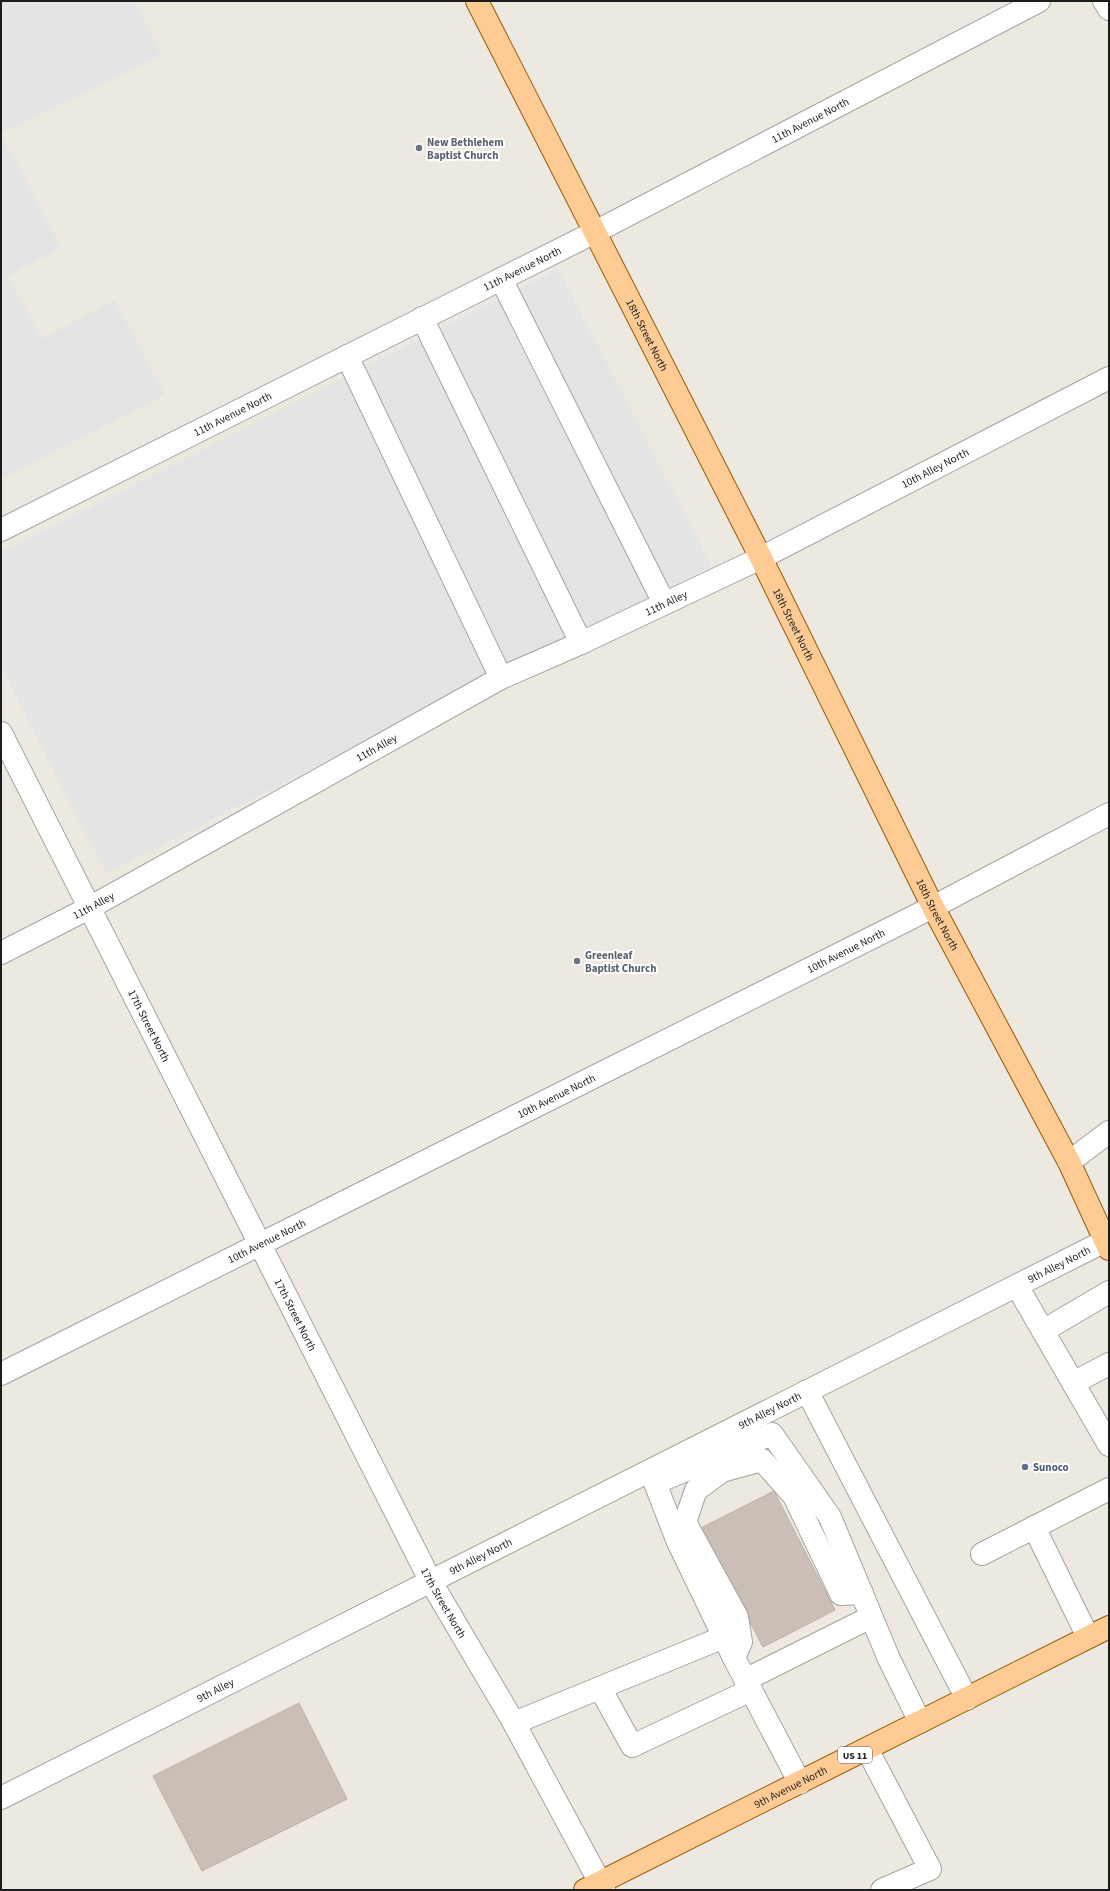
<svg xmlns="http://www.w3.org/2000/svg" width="1110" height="1891" font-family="'Source Sans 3',sans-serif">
<rect width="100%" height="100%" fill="#eee9e0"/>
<!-- parking -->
<path fill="#e4e4e4" d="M1 1H135L161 56 1 133Z
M1 134 61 248 8 277 42 339 114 300 165 395 1 479Z
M558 269 711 566 106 873 1 667V552Z"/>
<!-- building -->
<path fill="#cabeb6" stroke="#c1ada1" d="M774 1491 835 1610 763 1647 701 1528Z
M299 1703 347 1799 202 1871 153 1776Z"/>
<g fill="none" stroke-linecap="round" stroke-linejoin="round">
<!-- minor casing -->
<g stroke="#a3a3a3" stroke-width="24">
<g id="minor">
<path d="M1104 1 1109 9"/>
<path d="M501 279 664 603"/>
<path d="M422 318 581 643"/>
<path d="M347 356 501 678"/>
<path id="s1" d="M1 530 595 232 1039 1"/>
<path id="s2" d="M1 733 431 1582 514 1723 604 1890"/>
<path id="s3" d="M1 953 89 908 501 678 581 643 761 558 1109 378"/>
<path d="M1069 1162 1109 1132"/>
<path d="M1017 1286 1109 1445"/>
<path d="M1043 1331 1109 1292"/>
<path id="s4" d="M1 1374 933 907 1109 814"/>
<path d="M1073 1383 1109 1364"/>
<path d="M807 1391 967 1699"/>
<path d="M1034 1527 1088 1637"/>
<path d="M982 1554 1109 1489"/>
<path d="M734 1658 741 1642 737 1617 685 1522 696 1490 722 1471 762 1460 794 1496 841 1594 862 1593"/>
<path d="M745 1680 871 1617"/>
<path d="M600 1688 632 1746 751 1690"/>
<path d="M514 1723 724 1637"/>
<path d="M867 1749 930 1869 882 1890"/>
<path d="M800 1783 734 1658 678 1542 655 1483 772 1434 830 1517 889 1659 920 1722"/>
<path id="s5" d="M1 1798 1109 1239"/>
</g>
</g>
<!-- major casing -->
<g stroke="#935a00" stroke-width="24">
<g id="major">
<path id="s6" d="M477 1 761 558 933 907 1069 1162 1109 1249"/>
<path id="s7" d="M585 1890 1109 1627"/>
</g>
</g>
<!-- minor -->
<use href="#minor" stroke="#fff" stroke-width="22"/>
<!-- major -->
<use href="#major" stroke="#ffcb94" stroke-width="22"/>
</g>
<!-- markers -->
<g fill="#6b7280" stroke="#fff" stroke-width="1.5">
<circle cx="419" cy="148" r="4"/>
<circle cx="577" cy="961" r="4"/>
</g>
<circle fill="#5c6f8a" stroke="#fff" stroke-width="1.5" cx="1025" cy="1467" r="4"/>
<g text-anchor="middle" stroke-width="4" stroke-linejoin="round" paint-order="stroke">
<!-- shield labels -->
<rect fill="#fff" stroke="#606060" stroke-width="1" x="838" y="1747" width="34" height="16" rx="3"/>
<g font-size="10" font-weight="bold" fill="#1c1c1c">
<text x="855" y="1759">US 11</text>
</g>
<!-- street labels -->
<g font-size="11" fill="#1c1c1c" stroke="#fff">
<text dy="4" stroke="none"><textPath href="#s1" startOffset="907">11th Avenue North</textPath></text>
<text dy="4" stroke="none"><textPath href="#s1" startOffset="583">11th Avenue North</textPath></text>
<text dy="4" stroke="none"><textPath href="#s6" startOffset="375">18th Street North</textPath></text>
<text dy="4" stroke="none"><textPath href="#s1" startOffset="259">11th Avenue North</textPath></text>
<text dy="4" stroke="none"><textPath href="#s3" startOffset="1053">10th Alley North</textPath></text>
<text dy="4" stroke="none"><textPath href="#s3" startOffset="752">11th Alley</textPath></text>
<text dy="4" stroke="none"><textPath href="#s6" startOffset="699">18th Street North</textPath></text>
<text dy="4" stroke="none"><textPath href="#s3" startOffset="428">11th Alley</textPath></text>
<text dy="4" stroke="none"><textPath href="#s3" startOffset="104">11th Alley</textPath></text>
<text dy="4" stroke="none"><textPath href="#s6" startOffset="1023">18th Street North</textPath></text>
<text dy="4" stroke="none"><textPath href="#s4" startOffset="945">10th Avenue North</textPath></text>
<text dy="4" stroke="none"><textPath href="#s2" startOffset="328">17th Street North</textPath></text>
<text dy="4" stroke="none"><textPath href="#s4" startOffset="621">10th Avenue North</textPath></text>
<text dy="4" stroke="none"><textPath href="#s4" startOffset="297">10th Avenue North</textPath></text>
<text dy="4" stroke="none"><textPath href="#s5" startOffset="1185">9th Alley North</textPath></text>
<text dy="4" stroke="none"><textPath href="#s2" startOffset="652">17th Street North</textPath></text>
<text dy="4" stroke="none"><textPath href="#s5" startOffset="861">9th Alley North</textPath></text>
<text dy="4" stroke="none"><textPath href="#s5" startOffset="537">9th Alley North</textPath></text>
<text dy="4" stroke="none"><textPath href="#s2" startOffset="976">17th Street North</textPath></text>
<text dy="4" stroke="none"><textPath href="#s5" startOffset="240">9th Alley</textPath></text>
<text dy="4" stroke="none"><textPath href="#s7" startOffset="230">9th Avenue North</textPath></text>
</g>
<!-- worship labels -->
<g font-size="11" font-weight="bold" fill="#5b616d" stroke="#fff" text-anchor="start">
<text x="427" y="146">New Bethlehem<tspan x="427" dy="13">Baptist Church</tspan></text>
<text x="585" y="959">Greenleaf<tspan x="585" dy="13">Baptist Church</tspan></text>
</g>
<!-- service labels -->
<g font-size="11" font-weight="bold" fill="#4e5e75" stroke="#fff" text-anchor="start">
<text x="1033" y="1471">Sunoco</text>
</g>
</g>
<!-- border -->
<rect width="1110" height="1891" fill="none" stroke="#1c1c1c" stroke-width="4"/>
</svg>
